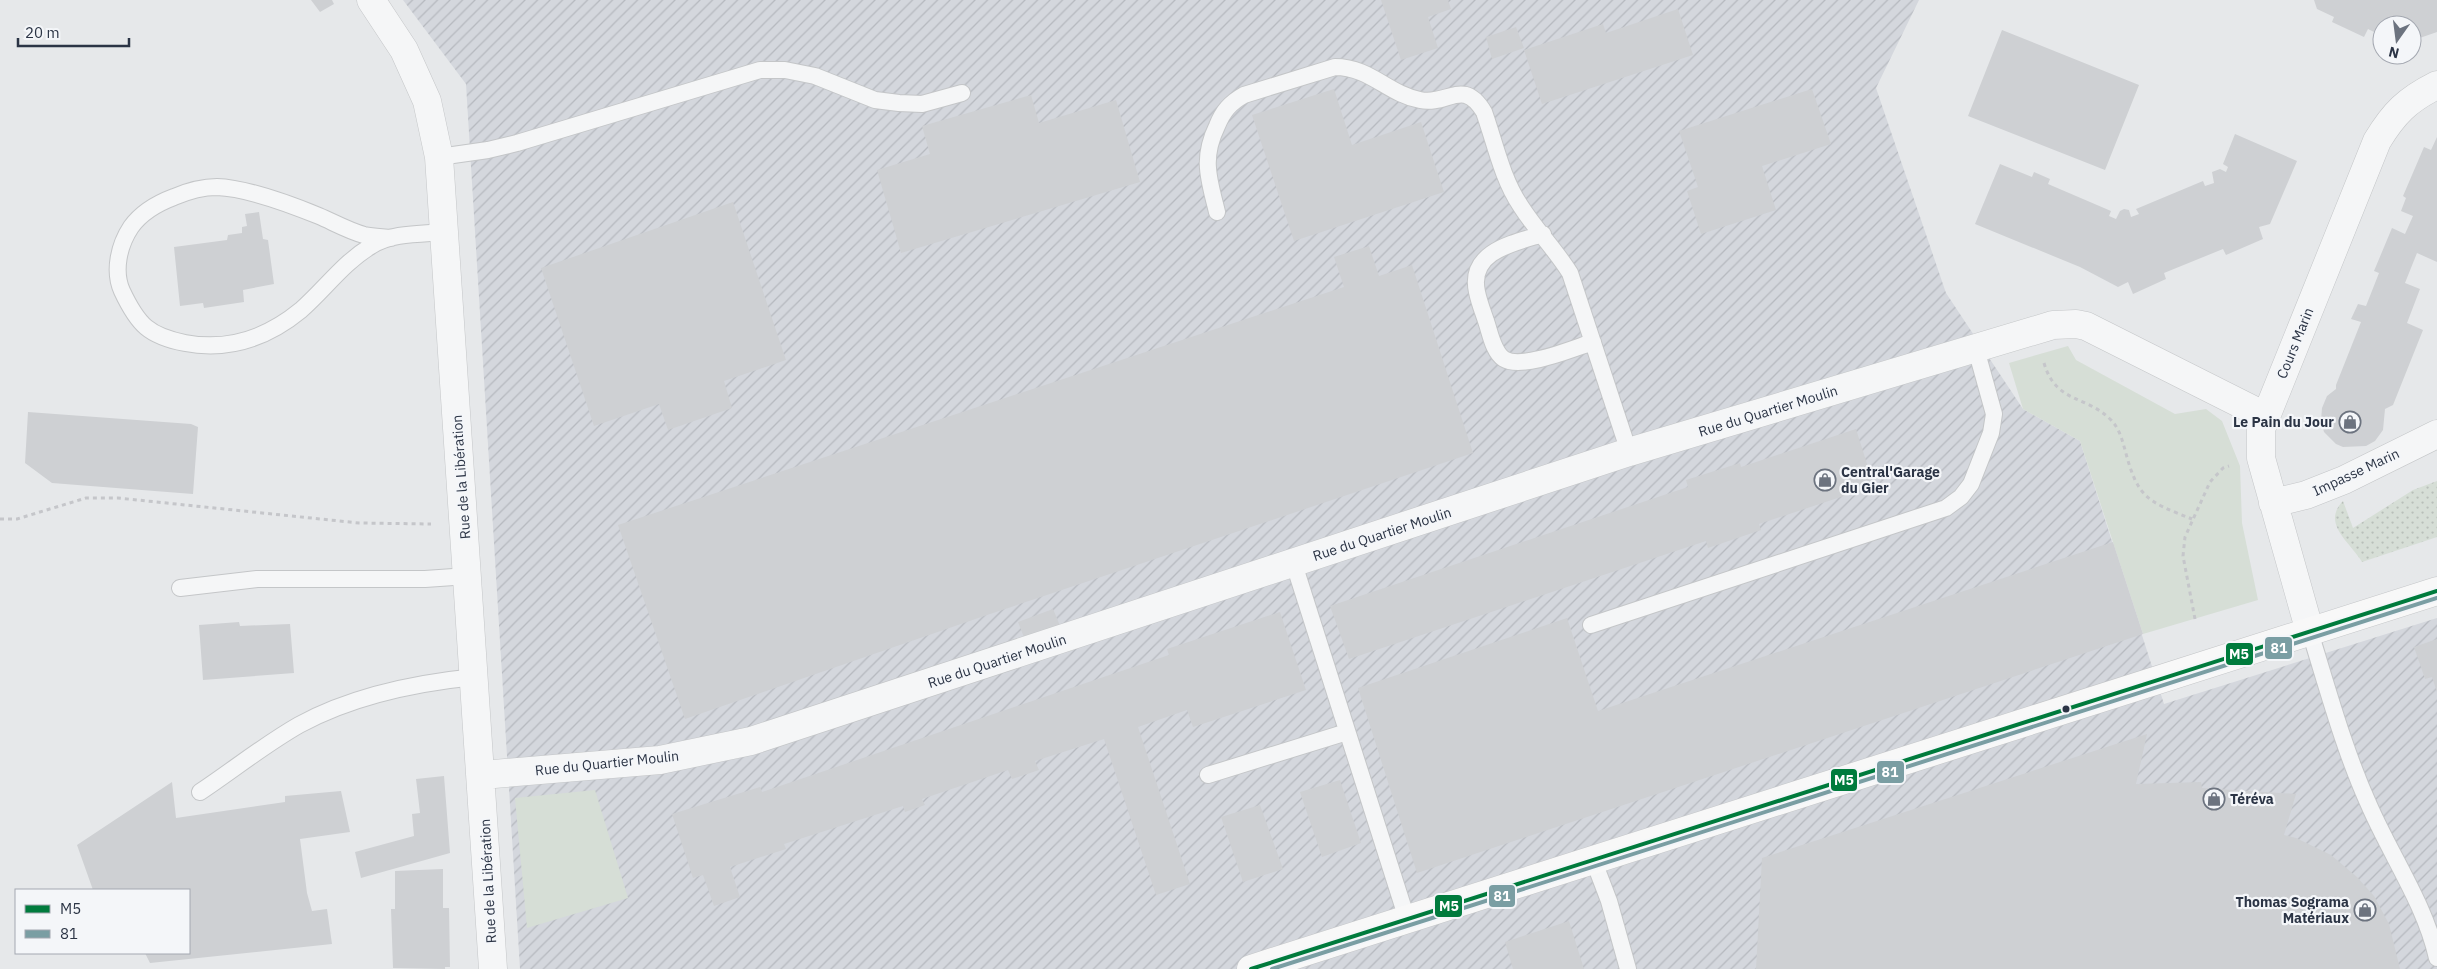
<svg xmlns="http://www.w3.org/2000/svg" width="2437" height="969" font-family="'IBM Plex Sans',sans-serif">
<defs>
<pattern id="industrial-furrows" width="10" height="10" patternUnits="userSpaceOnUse" patternTransform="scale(1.25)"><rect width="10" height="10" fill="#d4d7dd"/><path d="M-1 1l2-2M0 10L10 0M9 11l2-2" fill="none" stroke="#b6b9bf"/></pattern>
<pattern id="grass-dots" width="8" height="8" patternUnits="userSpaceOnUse" patternTransform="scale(1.25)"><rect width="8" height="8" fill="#d6ded6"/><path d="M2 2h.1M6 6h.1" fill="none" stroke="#b8bfb9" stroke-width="1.8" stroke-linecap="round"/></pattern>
</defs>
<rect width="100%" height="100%" fill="#e6e8ea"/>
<!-- industrial -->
<path fill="url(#industrial-furrows)" d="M403 0H1919L1876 88 1946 293 2023 409 2080 441 2164 704 2437 618V969H520L466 84Z"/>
<!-- grass -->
<path fill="url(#grass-dots)" d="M2437 481V537L2362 562C2350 542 2321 524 2343 501L2353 528 2413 490Z"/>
<!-- park -->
<path fill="#d6ded6" d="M2068 346 2076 360 2175 414 2206 409 2222 421 2240 466 2242 523 2258 600 2143 634 2080 441 2023 409 2009 363Z
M595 790 628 898 527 928 515 798Z"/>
<!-- building -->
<path fill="#ced0d3" d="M311 0H332L334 4 320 12Z
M1381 0H1448L1451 9 1428 17 1438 48 1401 60Z
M2314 0H2437V32L2414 40 2412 25H2382V36L2368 29 2364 37 2332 22 2334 17 2317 9Z
M1678 9 1693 55 1542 104 1524 50 1603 24 1606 33Z
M1516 27 1524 48 1492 59 1486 37Z
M2002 30 2139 85 2105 170 1968 116Z
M1334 89 1352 145 1421 122 1444 192 1294 241 1252 115Z
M1812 89 1831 144 1762 166 1776 210 1701 234 1687 191 1698 187 1679 131Z
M1031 95 1039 123 1116 100 1140 182 901 253 877 170 930 154 922 126Z
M2235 134 2297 161 2270 224 2259 227 2263 239 2226 255 2223 249 2164 273 2166 279 2133 294 2128 282 2118 287 2080 267 1975 224 2000 164 2032 177 2034 172 2050 179 2048 184 2111 211 2109 216 2116 219 2120 211 2124 209 2129 210 2131 217 2139 214 2136 209 2203 181 2205 186 2214 183 2212 172 2220 169 2226 172 2228 167 2223 164Z
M2437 137V262L2417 253 2405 283 2420 289 2407 323 2423 330 2393 405 2385 409 2383 430 2375 441 2366 446 2343 447 2336 444 2324 432 2321 421 2322 408 2327 396 2336 389V385L2361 322 2351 319 2358 304 2366 306 2379 273 2374 271 2392 228 2405 234 2413 216 2401 211 2406 198 2403 196 2424 147 2431 150Z
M733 202 786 360 724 381 732 408 668 430 659 404 594 426 541 268Z
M259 212 263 239 268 240 274 284 243 290 244 302 204 308 203 303 180 306 174 247 227 240 228 235 242 233V227L247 226 245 214Z
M1369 246 1379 276 1412 265 1473 453 987 615 685 719 618 525 1344 287 1334 257Z
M28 412 191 424 198 427 193 494 52 483 25 463Z
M1856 429 1874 486 1759 524 1761 530 1708 548 1706 541 1349 659 1330 606 1688 487 1686 480 1740 463 1741 467Z
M2113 542 2143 634 1417 873 1358 688 1567 618 1598 711Z
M1053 609 1061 628 1025 640 1018 622Z
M1280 612 1306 690 1193 727 1187 710 1138 727 1190 884 1156 895 1104 739 1035 761 1039 770 1012 779 1008 770 922 799 925 805 905 812 903 806 784 844 786 849 730 867 740 897 714 906 703 875 693 878 672 814 760 787 762 792 1169 655 1167 649Z
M239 622 240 626 290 624 294 673 203 680 199 625Z
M2437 639V692L2432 677 2425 679 2414 647Z
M2147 734 2136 784 2201 782 2202 788 2296 794 2284 835 2296 838 2331 855 2357 877 2374 896 2389 924 2400 969H1756L1762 858Z
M444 776 450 853 361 878 355 852 414 836 412 814 420 813 416 779Z
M1340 780 1361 843 1322 857 1300 792Z
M172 782 176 818 285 802V796L341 791 350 832 300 839 307 893 312 911 327 909 332 944 150 963 145 953H189V890H93L77 845Z
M1260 805 1283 869 1243 882 1221 817Z
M443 869V908H449L450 967H445V969L393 968 391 909H395V871Z
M1569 921 1584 969H1513L1505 942Z"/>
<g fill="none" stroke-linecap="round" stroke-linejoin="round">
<!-- lane casing -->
<g stroke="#c4c6c8" stroke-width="18">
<path id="lane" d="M439 157 488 150 517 143 760 70H785L815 76 875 100 899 103 922 104 962 93
M1217 212C1209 179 1201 159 1217 126 1223 111 1230 103 1244 95L1335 67C1370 67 1388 94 1420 100 1448 106 1463 77 1484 112 1495 143 1502 178 1520 205 1535 229 1555 249 1570 273L1629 452
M1543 234C1514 243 1468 251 1477 292 1479 302 1483 312 1486 321 1490 332 1493 352 1504 359 1522 370 1574 348 1593 342
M391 238C382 237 373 237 364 235 349 231 333 222 319 216 292 205 246 188 217 187 202 187 188 191 174 197 158 203 141 213 131 227 119 245 113 271 122 291 138 325 149 336 185 343 228 351 267 338 301 310 325 289 343 263 371 246 391 233 420 234 444 232
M1294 564 1407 919
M180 588 257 579H425L468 576
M1591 625 1946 508 1961 497 1971 484 1991 433 1994 414 1976 349
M2310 632C2328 690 2344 750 2369 805 2391 856 2425 904 2437 958
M1208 775 1347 732
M200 792C233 770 264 745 299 725 352 696 415 683 475 677
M1593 859 1609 901 1628 969"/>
</g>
<!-- street casing -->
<g stroke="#c4c6c8" stroke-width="29">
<path id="street" d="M371 0 404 50 427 101 439 157 493 969
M2273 503 2306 495 2344 480 2437 434
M2310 632 2261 458V429L2377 141C2394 113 2407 100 2437 85
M482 775 660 760 751 741 1629 452 2053 325 2076 324 2086 326 2265 416"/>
</g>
<!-- secondary casing -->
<g stroke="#c4c6c8" stroke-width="29">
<path id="secondary" d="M1251 969 2437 591"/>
</g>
<!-- path -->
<path stroke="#c5c6ca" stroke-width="3" stroke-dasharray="4 4" stroke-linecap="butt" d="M2044 363C2056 404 2087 395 2111 420 2119 428 2122 439 2125 450 2138 499 2147 501 2192 519
M0 519H17L86 498H118L359 523 431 524
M2195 619 2183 556 2185 537 2210 482 2223 468 2229 466"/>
<!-- lane -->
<use href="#lane" stroke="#f5f6f7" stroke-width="16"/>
<!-- street -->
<use href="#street" stroke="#f5f6f7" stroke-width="28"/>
<!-- secondary -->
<use href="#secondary" stroke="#f8f8f8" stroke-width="28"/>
<!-- bus-1 casing -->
<g stroke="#f4f6f9" stroke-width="8">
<path id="bus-1" d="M1251 969 2437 591"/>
</g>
<!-- bus-2 casing -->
<g stroke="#f4f6f9" stroke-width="8">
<path id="bus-2" d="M1272 969 2437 598"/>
</g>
<!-- bus-1 -->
<use href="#bus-1" stroke="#007b3d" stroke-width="4"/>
<!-- bus-2 -->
<use href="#bus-2" stroke="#7a9ea3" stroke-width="4"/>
</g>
<!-- icons -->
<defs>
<g id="shop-ring" transform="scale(1.125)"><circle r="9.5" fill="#f4f6f9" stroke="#6c737f" stroke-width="1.5"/><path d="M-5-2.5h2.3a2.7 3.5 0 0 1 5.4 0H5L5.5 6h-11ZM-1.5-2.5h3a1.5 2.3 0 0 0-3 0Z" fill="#6c737f"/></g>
</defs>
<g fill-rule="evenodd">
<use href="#shop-ring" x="2350" y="422"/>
<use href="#shop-ring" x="1825" y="480"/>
<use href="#shop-ring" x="2214" y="799"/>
<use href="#shop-ring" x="2365" y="910"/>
</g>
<!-- markers -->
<circle fill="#2b3445" stroke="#f4f6f9" stroke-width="2" cx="2066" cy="709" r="4.5"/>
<g text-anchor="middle" stroke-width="4.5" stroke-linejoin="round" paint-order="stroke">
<!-- street labels -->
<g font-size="14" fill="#2b3445" stroke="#f4f6f9">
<text transform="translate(2295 343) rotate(-68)" y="5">Cours Marin</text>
<text transform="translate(1768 411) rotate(-17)" y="5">Rue du Quartier Moulin</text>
<text transform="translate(2356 472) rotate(-25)" y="5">Impasse Marin</text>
<text transform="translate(461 477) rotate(-94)" y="5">Rue de la Libération</text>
<text transform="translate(1382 534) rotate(-18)" y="5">Rue du Quartier Moulin</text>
<text transform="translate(997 661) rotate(-18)" y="5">Rue du Quartier Moulin</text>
<text transform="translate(607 763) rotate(-6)" y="5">Rue du Quartier Moulin</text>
<text transform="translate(488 881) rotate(-93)" y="5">Rue de la Libération</text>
</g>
<!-- poi labels -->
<g font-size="14" font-weight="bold" fill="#2b3445" stroke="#f4f6f9" text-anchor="end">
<text x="2334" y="427">Le Pain du Jour</text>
<text x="1841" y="477" text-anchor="start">Central'Garage<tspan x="1841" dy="16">du Gier</tspan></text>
<text x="2230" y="804" text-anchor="start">Téréva</text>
<text x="2349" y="907">Thomas Sograma<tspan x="2349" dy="16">Matériaux</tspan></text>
</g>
</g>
<g stroke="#f4f6f9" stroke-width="2">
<rect x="2264" y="636" width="29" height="24" rx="5" fill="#7a9ea3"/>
<rect x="2225" y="642" width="29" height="24" rx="5" fill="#007b3d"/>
<rect x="1876" y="760" width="29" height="24" rx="5" fill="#7a9ea3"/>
<rect x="1830" y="768" width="28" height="24" rx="5" fill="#007b3d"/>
<rect x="1488" y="884" width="28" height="24" rx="5" fill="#7a9ea3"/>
<rect x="1434" y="894" width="29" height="24" rx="5" fill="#007b3d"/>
</g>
<g font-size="14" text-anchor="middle" font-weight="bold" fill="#fff">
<text x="2279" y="653">81</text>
<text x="2239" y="659">M5</text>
<text x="1890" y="777">81</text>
<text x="1844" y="785">M5</text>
<text x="1502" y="901">81</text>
<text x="1449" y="911">M5</text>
</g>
<!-- legend -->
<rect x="15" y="889" width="175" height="65" fill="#f4f6f9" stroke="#a4a8b1"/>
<rect x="25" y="905" width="25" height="8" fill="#007b3d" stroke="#a4a8b1"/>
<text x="60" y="914" font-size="15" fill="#2b3445">M5</text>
<rect x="25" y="930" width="25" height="8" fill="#7a9ea3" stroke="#a4a8b1"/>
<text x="60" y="939" font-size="15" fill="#2b3445">81</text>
<!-- north arrow -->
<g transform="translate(2397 40) rotate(194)"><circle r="24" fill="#f4f6f9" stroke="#a4a8b1"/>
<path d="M0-4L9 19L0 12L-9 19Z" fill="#6c737f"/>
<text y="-8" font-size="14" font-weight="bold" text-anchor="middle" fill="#2b3445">N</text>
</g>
<!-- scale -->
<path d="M18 38v8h111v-8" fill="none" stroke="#2b3445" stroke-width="2.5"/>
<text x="25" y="38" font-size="15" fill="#2b3445" stroke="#f4f6f9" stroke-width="4" paint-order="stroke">20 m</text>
</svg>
